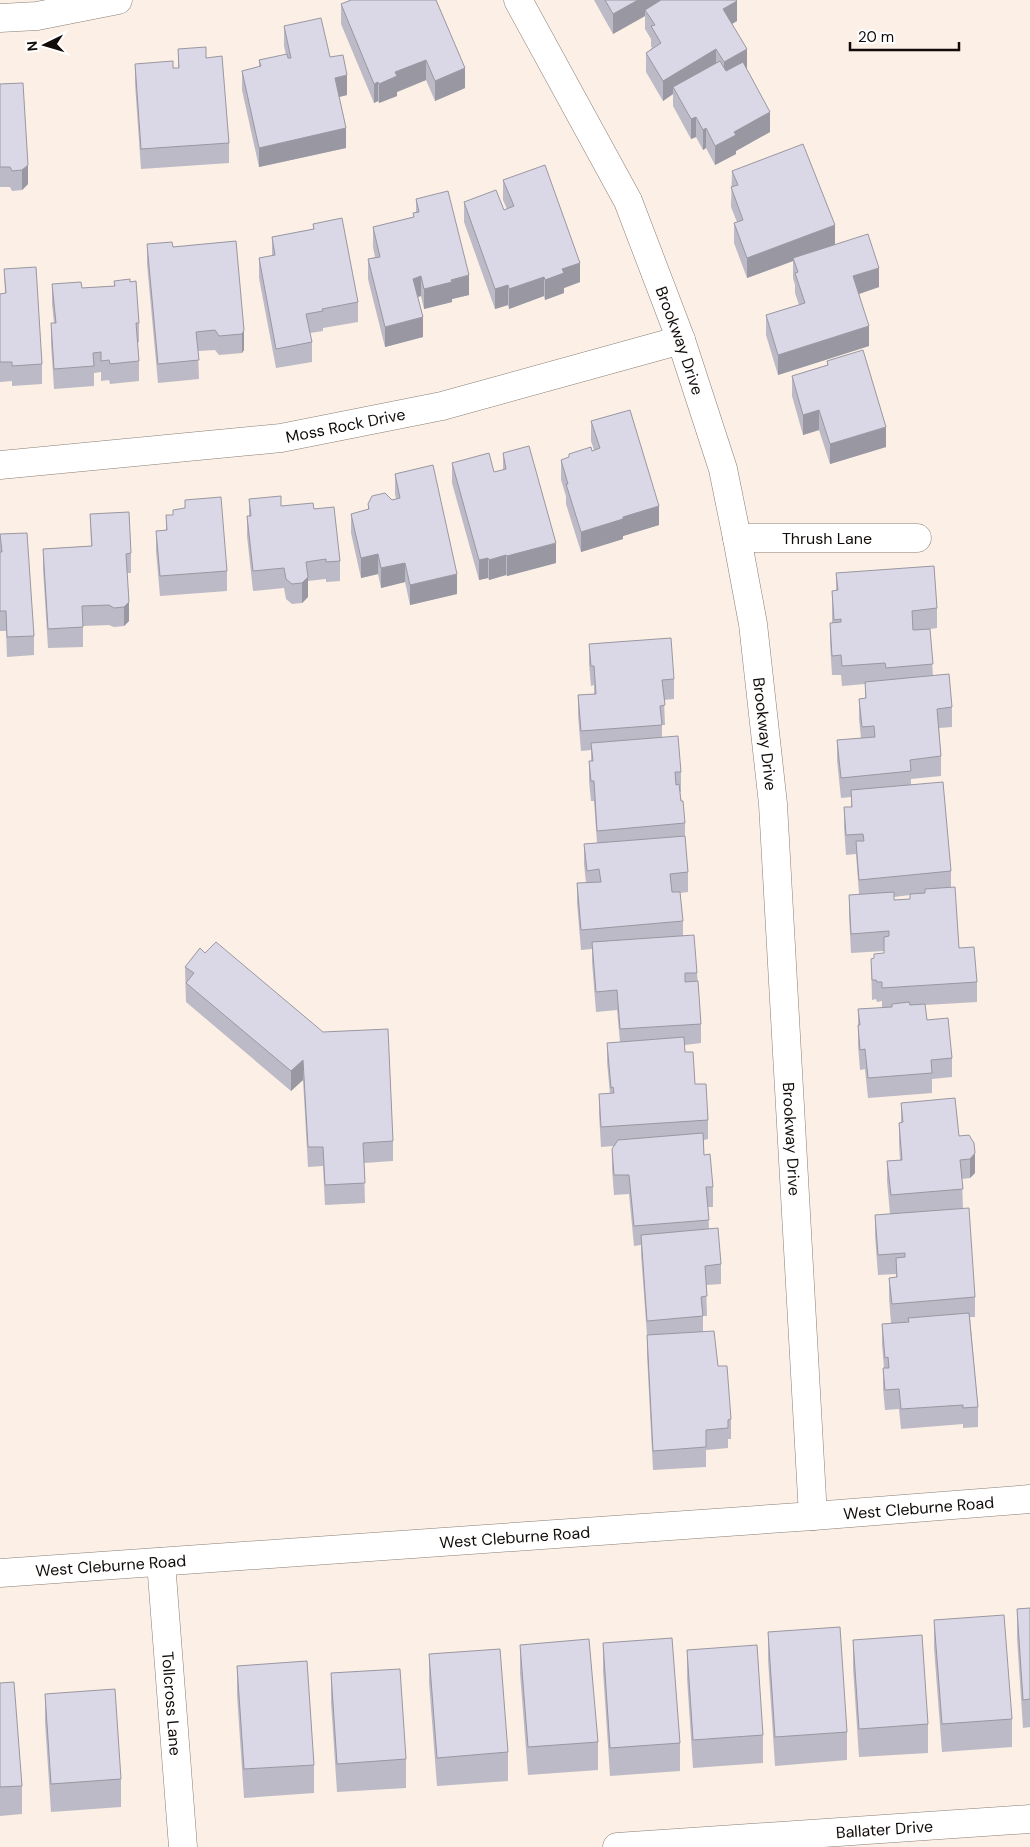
<svg xmlns="http://www.w3.org/2000/svg" width="1030" height="1847" font-family="'DM Sans',sans-serif">
<rect width="100%" height="100%" fill="#fcefe5"/>
<g fill="none" stroke-linecap="round" stroke-linejoin="round">
<!-- minor casing -->
<g stroke="#897e75" stroke-width="29">
<g id="minor">
<path id="s1" d="M518 0 628 201 681 340 723 469 737 538 753 624 773 804 813 1516"/>
<path d="M0 18 37 16 118 0"/>
<path id="s2" d="M0 465 281 438 442 406 681 340"/>
<path id="s3" d="M737 538H917"/>
<path id="s4" d="M161 1562 183 1847"/>
<path id="s5" d="M617 1847 1030 1819"/>
</g>
</g>
<!-- tertiary casing -->
<g stroke="#897e75" stroke-width="29">
<g id="tertiary">
<path id="s6" d="M0 1573 813 1516 1030 1499"/>
</g>
</g>
<!-- minor -->
<use href="#minor" stroke="#fff" stroke-width="28"/>
<!-- tertiary -->
<use href="#tertiary" stroke="#fff" stroke-width="28"/>
</g>
<!-- wall -->
<path fill="#bbbac6" fill-rule="evenodd" d="M351 0 465 88 435 101 426 80 397 92V96L379 103 378 101 374 103 341 24V4Z
M594 0H736L737 21 732 24 746 69 770 132 736 151V154L715 165 706 148 703 150 696 137 691 139 673 106V94L663 101 646 72V53L652 48 651 46V39L645 29V16L613 34Z
M284 26 330 57 347 95 339 97 346 148 259 167 242 90V71L259 67V60L286 55 284 46Z
M178 49 206 58 229 143V163L141 169 135 84V64L173 68H178Z
M0 84 28 184 22 190 12 191 10 187H0Z
M732 171 835 244 879 287 859 294 869 346 778 375 766 335V315L799 305 795 293V285L793 278V261L747 278 734 243V223L737 222 731 207Z
M503 180 580 282 564 288V293L545 300 544 296 509 309 508 305 495 309 464 222V202L504 210 507 209 503 200Z
M416 199 469 295 452 299V302L424 309 421 296 418 297 423 337 385 347 368 279V259L375 257 373 247V227L413 217V213L416 212Z
M313 224 358 302V322L323 328V331L310 333 312 342V362L276 368 259 278V258L272 256V237L313 229Z
M236 241 244 350 242 353 219 355 215 350 198 351 199 379 158 383 147 264V244L173 247Z
M4 269 42 364V384L12 386V381L0 382V294L5 293Z
M114 281 139 323V342L137 343 139 361V381L110 384 109 380 101 381V372L94 373V386L54 389 51 343V323H54L52 304V284L82 288 114 286Z
M827 361 886 447 830 464 819 430 803 435 792 396V376L827 365Z
M591 421 659 525 623 536V539L581 552 566 504V496L561 480V460L594 450 591 441Z
M503 453 556 563 507 576 506 575 489 580 488 578 479 580 452 483V463L494 472 503 470Z
M395 474 457 594 410 605 405 582 381 588 378 574 361 578 351 533V514L368 510V504L396 499 395 494Z
M249 499 281 506 314 509 340 561V581L326 582V579L308 581V597L302 603 292 604 286 599 284 588 253 591 247 536V516H249Z
M185 500 227 571V591L160 596 156 551V531L166 530V515H173L185 509Z
M90 514 131 553V573H127L129 621 124 626 114 627 109 625 83 626V647L48 648 43 569V549L91 546Z
M0 534 34 636V655L7 657 6 631H0Z
M836 573 937 608V628L930 629 933 676 952 707V727L939 728 941 756V776L911 779V785L951 871V887L959 948 977 982V1002L925 1005 927 1020 952 1058V1077L932 1079V1093L868 1098 865 1069 860 1070 858 1045V1009L892 1007 882 1008V1001L877 1002 876 999 872 1000 871 959 874 958 884 953V951L851 953 849 915V895L859 894 856 854 846 855 844 827V807H851V797L841 798 837 760V740L861 738 859 719V699L865 698V684L842 686 841 675H832L830 643V623H832V591H836ZM910 895V899L894 900V897Z
M589 644 674 679V699L664 700 665 725H662V737L681 772V792H680L685 823V836L688 872V892L680 893 683 921V936L697 973 701 1024V1043L685 1045V1052L695 1084 708 1120V1139L704 1140V1155L713 1187V1207H708L709 1229 721 1264V1284L706 1285 707 1316H703V1332L718 1366 731 1419V1439H728V1448L706 1450V1467L653 1470 647 1355V1335L641 1254V1245L634 1246 629 1194 614 1195 612 1169V1149L614 1146 601 1147 599 1114V1094H610L607 1062V1043L620 1042 617 1010 596 1012 592 962V949L581 950 577 903V883H586L584 864V844L597 843 594 801H591L589 781V761H591V750L581 751 578 715V695L594 694V685L591 686 589 664Z
M200 948 393 1141V1161L364 1163 365 1203 325 1205 323 1166 308 1167 303 1080 291 1091 186 1002 185 967Z
M901 1103 959 1136 969 1135 975 1173 970 1178 962 1179 963 1209 975 1297V1317H970L978 1407V1427L963 1428V1424L901 1429 899 1409 885 1410 883 1388V1368H884L882 1344V1324L891 1323 889 1298V1278H896V1274L878 1275 875 1235V1215L890 1214 887 1181V1161L900 1160 899 1143V1123H901Z
M1030 1608V1727L1023 1728 1017 1638V1609Z
M934 1620 1012 1719V1747L942 1752 934 1648Z
M768 1632 847 1732V1760L775 1766 768 1660Z
M853 1640 928 1724V1753L859 1757 853 1668Z
M603 1643 680 1743V1771L610 1776 603 1671Z
M520 1645 598 1742V1770L528 1775 520 1673Z
M687 1650 763 1735V1763L693 1768 687 1678Z
M429 1654 508 1752V1781L437 1786 429 1682Z
M237 1666 314 1765V1793L244 1798 237 1695Z
M331 1673 406 1759V1788L337 1792 331 1702Z
M0 1683 22 1786V1814L0 1816Z
M45 1694 121 1779V1807L51 1812 45 1722Z"/>
<!-- shaded-wall -->
<path fill="#9997a1" d="M638 0H673L645 10V16L613 34V14Z
M737 1V21L723 29V9Z
M716 49V69L673 87V94L663 101V81Z
M747 49V69L724 82V62Z
M426 60V80L397 92V96L379 103V84L395 72Z
M465 68V88L435 101V81Z
M347 75V95L335 98V78Z
M378 82V101L374 103V84Z
M770 112V132L736 151V154L715 165V146L734 132Z
M696 117V137L691 139V119Z
M346 128V148L259 167V148Z
M706 128V148L703 150V130Z
M28 165V184L22 190V170Z
M835 225V245L793 258V261L747 278V258Z
M580 263V282L564 288V293L545 300V280L562 269Z
M879 268V287L853 296V276Z
M469 275V295L452 299V302L424 309V289L451 280Z
M421 276V296L413 298V279Z
M544 277V296L509 309V289Z
M508 285V305L495 309V289Z
M423 317V337L385 347V327Z
M869 326V346L778 375V355Z
M244 330V350L242 353V334Z
M819 410V430L803 435V415Z
M886 427V447L830 464V444Z
M659 506V525L623 536V539L581 552V532L623 517Z
M556 543V563L507 576V556Z
M378 554V574L361 578V558Z
M506 555V575L489 580V560Z
M488 558V578L479 580V560Z
M405 563V582L381 588V568Z
M457 574V594L410 605V585Z
M308 577V597L302 603V583Z
M129 602V621L124 626V607Z
M303 1060V1080L291 1091V1071Z
M975 1153V1173L970 1178V1159Z"/>
<!-- building -->
<path fill="#dad8e6" stroke="#9997a1" d="M351 0H436L465 68 435 81 426 60 395 72 397 76 379 84 378 82 374 84 341 4Z
M605 0H638L613 14Z
M661 0H736L737 1 723 9 747 49 724 62 716 49 663 81 646 53 661 43 651 26 655 25 645 10Z
M321 18 330 57 343 55 347 75 335 78 346 128 259 148 242 71 261 66 259 60 287 54 288 58H291L284 26Z
M206 47V58L222 56 229 143 141 149 135 64 173 61V68H179L178 49Z
M720 61 726 71 743 62 770 112 734 132 736 135 715 146 706 128 703 130 696 117 691 119 673 87Z
M23 83 28 165 22 170 12 171 10 167H0V84Z
M803 144 835 225 747 258 734 223 743 220 731 187 738 185 732 171Z
M545 165 580 263 562 269 564 273 545 280 544 277 509 289 508 285 495 289 464 202 496 190 504 210 514 206 503 180Z
M448 191 469 275 451 280 452 282 424 289 421 276 413 279 423 317 385 327 368 259 380 257 373 227 414 217 413 213 419 212 416 199Z
M342 218 358 302 322 309 323 311 306 314 312 342 276 349 259 258 275 255 272 237 314 229 313 224Z
M868 234 879 268 853 276 869 326 778 355 766 315 805 303 795 273 798 272 793 258Z
M236 241 244 330 242 334 219 336 215 330 196 332 199 360 158 364 147 244 172 242 173 247Z
M36 267 42 364 12 366V362H0V294L6 293 4 269Z
M130 279V282L136 281 139 323H136L139 361 110 364 109 360 101 361V352L93 353 94 366 54 369 51 323H56L52 284 81 282 82 288 115 286 114 281Z
M863 350 886 427 830 444 819 410 803 415 792 376 828 365 827 361Z
M630 410 659 506 623 517V519L581 532 566 484H568L561 460 569 457V454L591 447 592 451 600 448 591 421Z
M529 446 556 543 507 556 506 555 489 560 488 558 479 560 452 463 489 453 494 472 506 469 503 453Z
M433 465 457 574 410 585 405 563 381 568 378 554 361 558 351 514 369 509 368 504 372 496 385 493 392 500 400 498 395 474Z
M281 496V506L313 503 314 509 334 507 340 561 326 562V559L306 562 308 577 302 583 292 584 286 579 284 568 253 571 247 516H251L249 499Z
M221 497 227 571 160 576 156 531 167 530 166 515H173V510L185 508V500Z
M129 512 131 553 126 554 129 602 124 607 114 608 109 605 82 606 83 627 48 629 43 549 92 546 90 514Z
M27 533 34 636 7 637 6 611H0V552H2L0 534Z
M934 566 937 608 912 611 913 630 930 629 933 664 886 668 885 663 842 666 841 655 832 656 830 623 841 622V619L834 620 832 591 838 590 836 573Z
M671 638 674 679 662 680 665 705 660 706 662 725 581 731 578 695 596 694 594 666H591L589 644Z
M949 674 952 707 937 709 941 756 910 760 911 771 841 778 837 740 875 737 874 726 862 727 859 699 866 698 865 682Z
M678 736 681 772H675L676 785 679 784 681 801H683L685 823 597 831 594 781H591L589 761H593L591 743Z
M943 782 951 871 859 880 856 841H864L863 834 846 835 844 807H852L851 790Z
M685 836 688 872 670 874 672 892H680L683 921 581 930 577 883 601 882 599 869 587 871 584 844Z
M955 887 959 948 974 947 977 982 882 988V982H877L876 980H872L871 959 874 958V954L884 953V937L889 936V931L851 934 849 895 894 892V900L910 899V894L925 893V889Z
M694 935 697 973H685V982L698 981 701 1024 620 1029 617 990 596 992 592 942Z
M216 942 323 1032 388 1029 393 1141 363 1143 365 1183 325 1185 323 1147H308L303 1060 291 1071 186 983 194 973 185 967 200 948 205 953Z
M909 1002 910 1005 925 1004 927 1020 948 1018 952 1058 931 1060 932 1073 868 1078 865 1049 860 1050 858 1025H860L858 1009 892 1007V1004Z
M684 1037 685 1052H693L695 1084H706L708 1120 601 1127 599 1094 614 1093 613 1087 611 1088 607 1043Z
M955 1098 959 1136 969 1135 974 1143 975 1153 970 1159 960 1160 963 1189 891 1195 887 1161 902 1160 899 1123 903 1122 901 1103Z
M703 1133 704 1155 710 1154 713 1187H706L709 1220 634 1226 629 1175H614L612 1149 618 1140Z
M969 1208 975 1297 892 1304 889 1278 897 1277 896 1258 905 1257V1253L878 1255 875 1215Z
M718 1228 721 1264 705 1266 707 1296 701 1297 703 1316 647 1321 641 1235Z
M969 1313 978 1407 963 1408V1405L901 1409 899 1389 885 1390 883 1368H889L888 1357 885 1358 882 1324 909 1322 908 1318Z
M714 1331 718 1366H727L731 1419 728 1420V1428L706 1430V1447L653 1451 647 1335Z
M1030 1608V1699L1023 1700 1017 1609Z
M1004 1615 1012 1719 942 1724 934 1620Z
M840 1627 847 1732 775 1737 768 1632Z
M922 1635 928 1724 859 1729 853 1640Z
M672 1638 680 1743 610 1748 603 1643Z
M589 1639 598 1742 528 1747 520 1645Z
M757 1645 763 1735 693 1740 687 1650Z
M500 1649 508 1752 437 1758 429 1654Z
M307 1661 314 1765 244 1769 237 1666Z
M400 1669 406 1759 337 1764 331 1673Z
M14 1682 22 1786 0 1787V1683Z
M115 1689 121 1779 51 1784 45 1694Z"/>
<g text-anchor="middle" stroke-width="4" stroke-linejoin="round" paint-order="stroke">
<!-- street labels -->
<g font-size="16" fill="#110c09" stroke="#fff">
<text dy="6" stroke="none"><textPath href="#s1" startOffset="378">Brookway Drive</textPath></text>
<text dy="6" stroke="none"><textPath href="#s2" startOffset="348">Moss Rock Drive</textPath></text>
<text dy="6" stroke="none"><textPath href="#s3" startOffset="90">Thrush Lane</textPath></text>
<text dy="6" stroke="none"><textPath href="#s1" startOffset="782">Brookway Drive</textPath></text>
<text dy="6" stroke="none"><textPath href="#s1" startOffset="1188">Brookway Drive</textPath></text>
<text dy="6" stroke="none"><textPath href="#s6" startOffset="921">West Cleburne Road</textPath></text>
<text dy="6" stroke="none"><textPath href="#s6" startOffset="516">West Cleburne Road</textPath></text>
<text dy="6" stroke="none"><textPath href="#s6" startOffset="111">West Cleburne Road</textPath></text>
<text dy="6" stroke="none"><textPath href="#s4" startOffset="142">Tollcross Lane</textPath></text>
<text dy="6" stroke="none"><textPath href="#s5" startOffset="268">Ballater Drive</textPath></text>
</g>
</g>
<!-- north arrow -->
<g transform="translate(45 45) rotate(265)" stroke="#ffffff" stroke-width="4" paint-order="stroke">
<path d="M0-4L9 19L0 12L-9 19Z" fill="#110c09"/>
<text y="-8" font-size="14" font-weight="bold" text-anchor="middle" fill="#110c09">N</text>
</g>
<!-- scale -->
<path d="M850 42v8h109v-8" fill="none" stroke="#110c09" stroke-width="2.5"/>
<text x="858" y="42" font-size="15" fill="#110c09" stroke="#ffffff" stroke-width="4" paint-order="stroke">20 m</text>
</svg>
